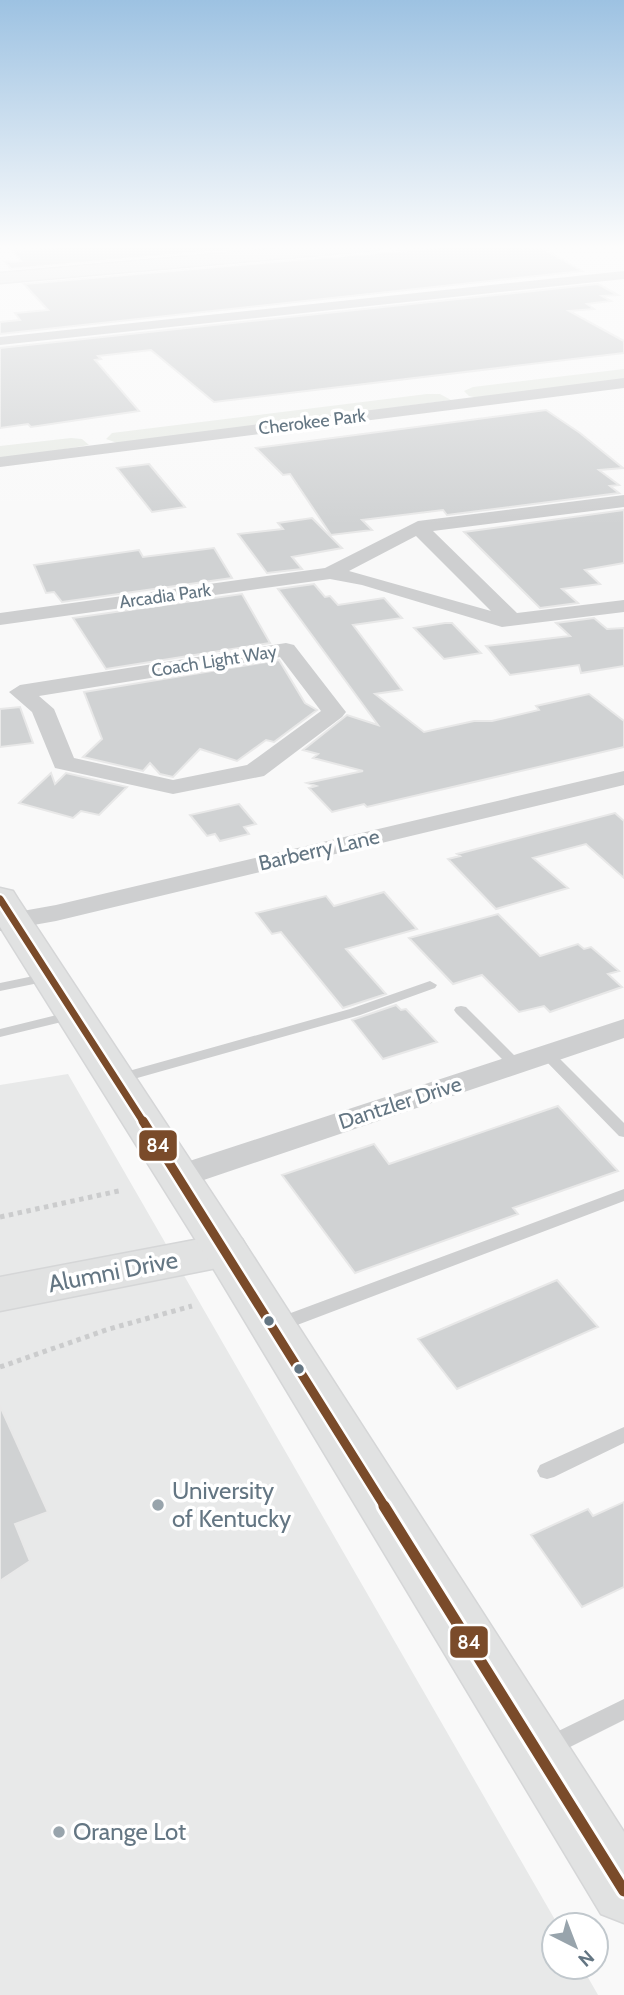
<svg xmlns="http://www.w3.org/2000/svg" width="624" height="1995" font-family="Cabin,sans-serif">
<rect width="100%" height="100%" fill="#f9f9f9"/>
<!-- built -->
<path fill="#e8e9e9" d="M68 1074 558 1925H554V1967H582L598 1995H0V1085Z"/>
<!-- green -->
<path fill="#e8ebe6" d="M624 369V380L478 398 469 396 464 391 473 387Z
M427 394H440L451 400 120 444 106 439 112 433Z
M71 438 82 439 89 445 0 460V446Z"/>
<!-- building -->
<path fill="#d0d2d3" stroke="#e8e8e8" stroke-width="2" d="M84 245 136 246 283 245 11 269 5 262 21 261 13 251Z
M467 245 542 248 582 271 0 334V322L20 320 15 313 48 310 24 284Z
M598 284 618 295 602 296 611 301 587 304 594 309 569 311 624 341V353L214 402 151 350 98 356 101 359 95 360 139 411 31 427 28 424 0 428V348Z
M546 410 580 433 623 468 599 470 619 485 610 486 619 493 447 515 443 510 362 520 372 530 331 535 290 474 283 475 256 448Z
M149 464 185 507 152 512 117 468Z
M624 510V563L585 570 600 584 562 589 578 603 540 608 464 532Z
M312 518 342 548 292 557 302 569 267 573 238 534 283 529 278 523Z
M214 548 232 578 62 602 54 592 46 593 34 565 139 550 143 557Z
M314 584 325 597 330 596 338 605 384 598 402 618 353 625 402 690 375 694 424 732 474 721H492L539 710 536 706 589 694 624 721V747L367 807 364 804 332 812 309 788 316 786 307 783 363 771 313 758 318 754 303 750 347 715 378 725 278 589Z
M242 594 270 643 106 669 73 618Z
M594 618 607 629 624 628V666L581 673 579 665 510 675 486 646 570 636 556 623Z
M445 623H452L481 653 444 659 414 628Z
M279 660 305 703 317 710 274 742 266 740 237 761 200 749 173 777 160 774 150 763 143 771 83 757 102 739 84 692Z
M20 707 33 743 0 747V709Z
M51 773 55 784 66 773 127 787 99 815 81 811 73 818 19 803Z
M239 804 256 824 244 827 249 834 220 841 215 834 207 836 190 815Z
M615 813 624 821V878L586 844 533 858 568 888 496 909 448 859 460 856 457 854Z
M384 892 417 929 346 949 386 994 343 1008 281 932 272 934 256 913 326 896 334 906Z
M498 914 540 956 578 944 584 949 591 947 619 971 608 974 622 987 550 1012 544 1006 519 1012 482 975 453 984 409 938Z
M396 1005 401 1010 406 1009 437 1042 383 1059 352 1020Z
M558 1106 618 1171 513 1208 518 1214 355 1273 282 1175 374 1144 389 1164Z
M557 1280 598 1327 457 1389 418 1339Z
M0 1406 48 1512 15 1524 30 1561 0 1581Z
M624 1502V1587L582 1607 531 1535 588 1509 593 1516Z"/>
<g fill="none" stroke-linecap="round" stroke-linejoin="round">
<!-- secondary casing -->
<g stroke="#d5d6d7" stroke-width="3">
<path id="secondary" d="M317 245H385L377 250 0 283V273Z
M226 1234 242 1239 249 1251 242 1263 0 1311V1277Z"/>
</g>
<!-- primary casing -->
<g stroke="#d5d6d7" stroke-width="3">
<path id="primary" d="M0 888 13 891 18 899 242 1239 624 1832V1923L601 1914 210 1263 0 927Z"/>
</g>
<!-- path -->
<path stroke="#cbcccd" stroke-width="5" stroke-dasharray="4.5 4.5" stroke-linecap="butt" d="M0 1217 123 1190
M0 1367 109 1329 192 1306"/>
<!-- lane -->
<path fill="#cecfd0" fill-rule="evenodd" d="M48 973 53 974 55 977 53 980 0 991V983Z
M430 981 437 985 435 988 360 1015 116 1084 109 1079 111 1076 350 1009Z
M461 1006 466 1007 520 1061 522 1064 520 1067H510L456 1013 454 1010 456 1007Z
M73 1011 80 1015 78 1018 0 1037V1029Z
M547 1049 552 1051 624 1123V1137L619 1136 542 1057 540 1054 542 1051Z
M624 1189V1201L284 1330 278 1332 272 1330 269 1325 272 1320Z
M624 1427V1443L554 1477 547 1479 540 1477 537 1471 540 1465Z
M624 1699V1720L556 1754 548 1757 540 1754 537 1747 540 1740Z"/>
<!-- street -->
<path fill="#cecfd0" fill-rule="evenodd" d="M624 271V279L0 345V337Z
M624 378V388L0 467V457Z
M624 495V507L433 531 517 613 624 600V612L502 627 362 585 330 579 0 625V613L325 568 418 521ZM416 536 491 611 349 571Z
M286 643 294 645 342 707 346 712 342 717 264 776 173 794 55 768 32 712 9 692 20 685ZM280 657 321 711 247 765 173 780 74 758 54 709 39 696Z
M624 771V785L56 921 0 931V915L56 905Z
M624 1019V1038L189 1185 177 1189 165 1185 160 1177 165 1169Z"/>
<!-- secondary -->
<use href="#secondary" fill="#e1e2e2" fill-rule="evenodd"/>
<!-- primary -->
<use href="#primary" fill="#e1e2e2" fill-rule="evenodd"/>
<!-- bus-1-far2 casing -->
<g stroke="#fff" stroke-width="12">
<path id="bus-1-far2" d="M0 899 144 1123"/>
</g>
<!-- bus-1-far1 casing -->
<g stroke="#fff" stroke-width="14">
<path id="bus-1-far1" d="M143 1121 385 1507"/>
</g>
<!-- bus-1 casing -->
<g stroke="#fff" stroke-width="17">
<path id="bus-1" d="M384 1506 624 1891"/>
</g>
<!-- bus-1-far2 -->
<use href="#bus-1-far2" stroke="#7a4b2a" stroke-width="7"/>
<!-- bus-1-far1 -->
<use href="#bus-1-far1" stroke="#7a4b2a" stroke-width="9"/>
<!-- bus-1 -->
<use href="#bus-1" stroke="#7a4b2a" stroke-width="11"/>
</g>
<!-- sky -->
<linearGradient id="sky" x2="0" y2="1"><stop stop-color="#9dc2e2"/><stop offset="0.47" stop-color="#fcfcfc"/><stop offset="1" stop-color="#fcfcfc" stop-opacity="0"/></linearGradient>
<rect width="624" height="525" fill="url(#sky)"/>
<!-- markers -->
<g fill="#647683" stroke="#fff" stroke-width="2.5">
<circle cx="269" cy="1321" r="6"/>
<circle cx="299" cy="1369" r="6"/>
</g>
<g fill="#98a4ac" stroke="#fff" stroke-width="2.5">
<circle cx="158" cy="1505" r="7"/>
<circle cx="59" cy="1832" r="7"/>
</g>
<g text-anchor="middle" stroke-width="7" stroke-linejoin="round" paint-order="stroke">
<!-- far-street labels -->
<g font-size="18" fill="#647683" stroke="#fff">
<text transform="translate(312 422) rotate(-7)" y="6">Cherokee Park</text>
<text transform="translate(165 596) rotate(-8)" y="6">Arcadia Park</text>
<text transform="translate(214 661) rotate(-9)" y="6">Coach Light Way</text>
</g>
<!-- street labels -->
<g font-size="21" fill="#647683" stroke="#fff">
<text transform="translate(319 850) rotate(-13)" y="7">Barberry Lane</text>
<text transform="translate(400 1103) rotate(-18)" y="7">Dantzler Drive</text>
</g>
<!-- near-street labels -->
<g font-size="24" fill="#647683" stroke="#fff">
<text transform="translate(113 1272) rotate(-11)" y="8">Alumni Drive</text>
</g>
<!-- near-poi labels -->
<g font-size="24" fill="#647683" stroke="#fff" text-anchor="start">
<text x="172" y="1499">University<tspan x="172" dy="28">of Kentucky</tspan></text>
<text x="73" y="1840">Orange Lot</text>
</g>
</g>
<g stroke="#fff" stroke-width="2.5">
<rect x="138" y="1129" width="40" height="33" rx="7" fill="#7a4b2a"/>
<rect x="449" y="1625" width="40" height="34" rx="7" fill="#7a4b2a"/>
</g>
<g font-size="19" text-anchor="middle" font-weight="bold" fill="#fff">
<text x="158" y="1152">84</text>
<text x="469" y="1649">84</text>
</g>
<!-- north arrow -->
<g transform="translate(575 1946) rotate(138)"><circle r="33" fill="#ffffff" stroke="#c1c8cd" stroke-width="2"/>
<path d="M0-5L12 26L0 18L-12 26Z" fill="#98a4ac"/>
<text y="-10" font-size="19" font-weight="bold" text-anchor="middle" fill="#647683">N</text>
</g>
</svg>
